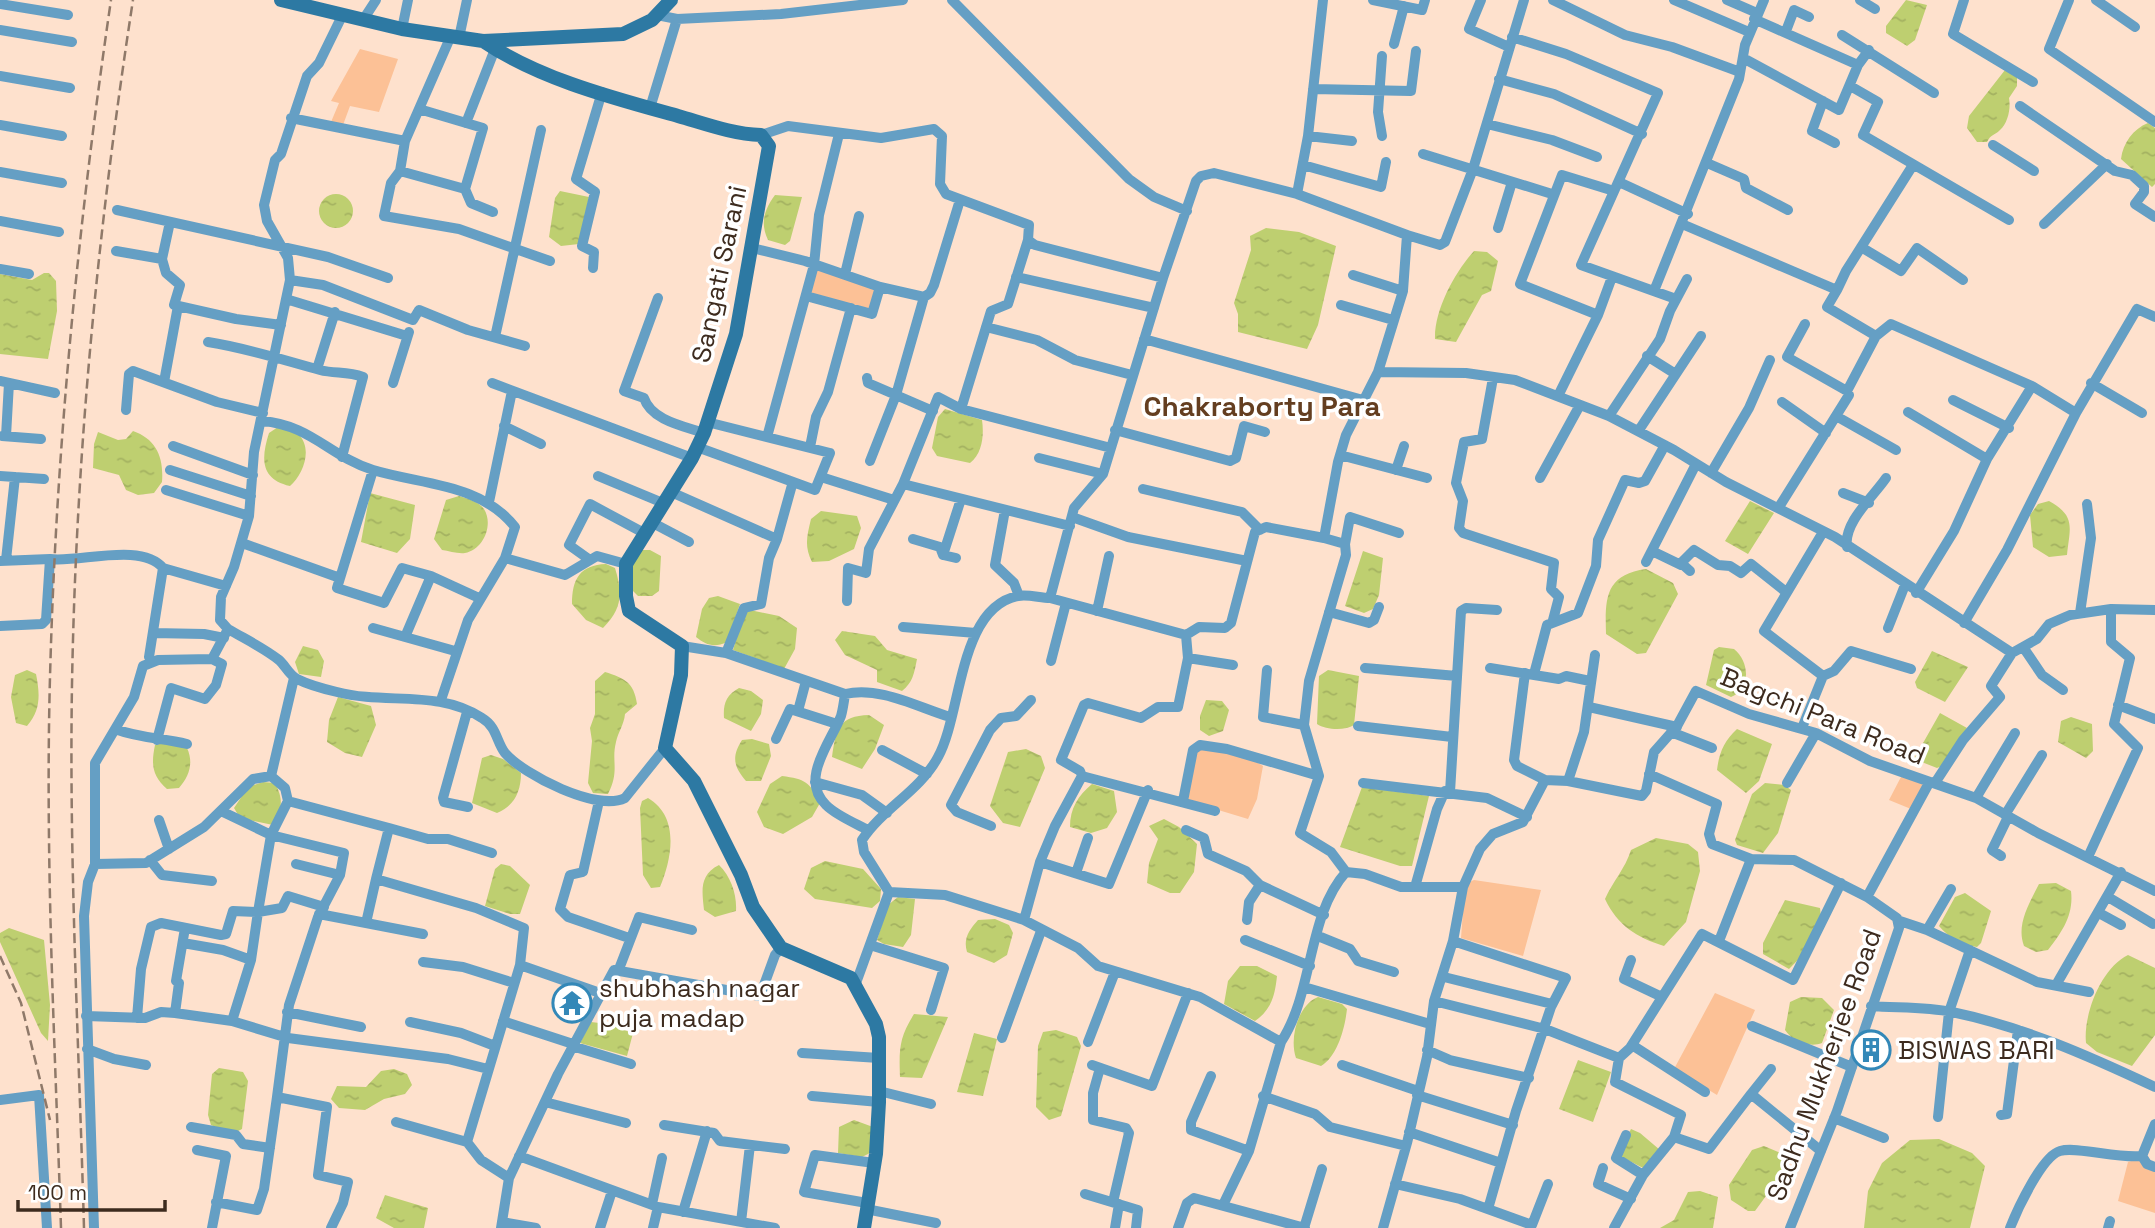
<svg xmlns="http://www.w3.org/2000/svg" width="2155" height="1228" font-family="'Space Grotesk',sans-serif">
<defs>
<pattern id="water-ripples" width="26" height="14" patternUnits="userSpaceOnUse" patternTransform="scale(1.75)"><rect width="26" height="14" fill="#becf70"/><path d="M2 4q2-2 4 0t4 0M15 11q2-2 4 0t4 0" fill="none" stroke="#a4b261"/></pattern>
</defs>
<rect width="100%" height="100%" fill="#fee1cd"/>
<!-- green -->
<path fill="#fcc196" d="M360 49 398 59 379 112 350 106 343 125 331 122 339 103 331 101Z
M816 268 879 287 869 311 809 294Z
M1198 741 1242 753 1263 766 1257 799 1248 819 1182 799Z
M1902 775 1925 785 1911 809 1889 800Z
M1474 880 1541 890 1523 956 1461 938 1465 884Z
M1715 993 1755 1010 1717 1095 1674 1069Z
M2141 1158 2155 1169V1213L2118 1201 2128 1162Z"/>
<!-- water -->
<path fill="url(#water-ripples)" d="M1906 0 1927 5 1915 40 1907 46 1886 33V26Z
M2005 70 2017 75V86L2009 98C2011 108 2008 123 2000 130 1994 136 1991 134 1987 142H1977L1967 128 1969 116Z
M2148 123 2155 128V184L2152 187 2121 159C2123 143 2133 129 2148 123Z
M560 191 589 197 579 244 561 246 549 237 555 198Z
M319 211a17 17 0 1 1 34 0a17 17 0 1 1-34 0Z
M775 195 802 197 790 241 785 245 768 240C760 223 764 210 775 195Z
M1266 228 1299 232 1336 246 1318 325 1307 349 1238 332V314L1234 303 1251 250 1250 236Z
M1474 251 1487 252 1498 261 1491 291 1482 295 1456 342 1435 339C1434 310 1455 272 1474 251Z
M44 273H49L56 281 57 311 48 359 0 354V274L32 280Z
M945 409 982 420C984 434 983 453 970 463L937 456 932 448 938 417Z
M278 427C285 429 295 431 299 435 313 449 303 475 290 486 260 479 261 458 269 433Z
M133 431C156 439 164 457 162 482L154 493 138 495 126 490 119 475 93 468 94 444 98 432 118 440 126 439Z
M370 493 415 505 410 539 397 553 361 542Z
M459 496C468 499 478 501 484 509 494 525 483 550 465 553 458 554 449 551 442 550L434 539 446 500Z
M1750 501 1774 513 1748 554 1725 541Z
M2049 501C2076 516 2070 527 2067 555L2049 557 2033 547 2030 515 2038 504Z
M821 511 857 516 861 528 854 549 829 561 812 562C804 546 807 536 811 519Z
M641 550H650L661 556 659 591 652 596H638L630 588 634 557Z
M1363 551 1383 558 1379 595 1373 609 1364 613 1345 606Z
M606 564 615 568C623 594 622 609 603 628L586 620 572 604C572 579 580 565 606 564Z
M1646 569 1673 583 1678 594 1646 653 1637 654 1606 634C1605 598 1605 575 1646 569Z
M718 596 740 604 727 642C714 648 706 645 696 637L702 609 709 598Z
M745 609 779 616 797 628 795 649 784 669 733 650Z
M842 631 875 636 887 650 917 659C914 674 913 682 902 691L877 682V670L845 655 835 640Z
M303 646 318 650 324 661 321 677 299 674 295 662Z
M1719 647 1734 649C1750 662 1751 689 1731 697L1706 685 1714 650Z
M1932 651 1968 667 1945 702 1917 688 1915 682Z
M27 670 36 674C40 694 41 710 27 726L16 723 11 697 15 675Z
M1328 670 1359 676 1354 725C1345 731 1326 730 1317 724L1319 676Z
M605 672C624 678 634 682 637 704L625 714C624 725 618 732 616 742 611 762 620 770 608 794L593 793 588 783 592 741 590 728 595 714V681Z
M739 688 751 691 763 700 761 714 751 731 724 718C723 704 726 695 739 688Z
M338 697 371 706 376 725 362 757 345 753 327 742 329 720Z
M1206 700 1222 701 1229 710 1223 731 1209 736 1200 730V716Z
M1940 713 1967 728 1942 766 1937 768 1914 759Z
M869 715 884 725 875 749 862 769 832 757C836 729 839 716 869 715Z
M2071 717 2092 724 2093 751 2086 758 2058 742 2061 721Z
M1737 729 1772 744 1759 781 1746 793 1717 770C1719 753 1724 741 1737 729Z
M752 739 769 744 771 756 761 781H746C734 767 731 757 742 740Z
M168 742 187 748C194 763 189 777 179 788L167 789C152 776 151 764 155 745Z
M1026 749 1041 756 1045 768 1020 827 1003 823 990 806 1008 752Z
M491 755 503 759 521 773C521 792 514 806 497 813L472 803 482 758Z
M782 776C805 779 810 782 820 803L812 817 783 834 764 827 757 812 770 784Z
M263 782 275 783C284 800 282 809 273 825L240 818 234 808 248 787Z
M1765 783 1784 785 1791 790 1778 833 1763 853 1737 845 1735 840 1752 794Z
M1092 784 1114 791 1117 812 1107 828 1091 833 1070 827C1070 808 1078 796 1092 784Z
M1362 787 1429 796 1412 866H1400L1340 847Z
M648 798C680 817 672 858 660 887L651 888 643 875 640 808 642 801Z
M1164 819 1179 827 1197 844 1194 872 1180 893H1170L1147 883 1149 863 1158 839 1149 826Z
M1656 838 1688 844 1698 852 1700 871 1686 922 1664 946C1636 937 1618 926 1605 899 1613 881 1625 869 1631 850Z
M825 861 863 869 881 889 880 901 872 908 815 899 804 889 811 868Z
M501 864 510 866 530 885 520 914H510L485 906 495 869Z
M719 865C731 877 737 894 736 911L715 917 704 910C702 891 699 875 719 865Z
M2056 883 2071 891C2074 915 2062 932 2048 950L2036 952 2024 946C2016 925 2029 904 2039 884Z
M1965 893 1991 911 1981 943 1977 947C1963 945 1948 937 1939 926L1955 897Z
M898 897 915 899 911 935 903 947 884 944 877 940 888 905Z
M1785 900 1820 908C1824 929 1804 955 1789 969L1763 954V943Z
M995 919 1009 925 1013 933 1007 955 994 963 967 952C963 939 969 930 978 920Z
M9 928 44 940 50 1005 48 1041 41 1033 0 942V933Z
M2128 955 2155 968V1035L2132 1066 2097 1052 2086 1043C2083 1015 2101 968 2128 955Z
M1240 966H1257L1277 976C1275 996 1271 1010 1255 1021L1224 1004 1228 981Z
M1318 997 1342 1004 1347 1009C1345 1027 1338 1056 1321 1066L1296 1058C1289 1038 1298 1005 1318 997Z
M1801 997 1822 998 1834 1010 1822 1043C1809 1048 1792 1041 1785 1030L1790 1002Z
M914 1014 948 1017 922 1078 900 1077C899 1049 899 1038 914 1014Z
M591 1022 608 1024 633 1033 627 1056 580 1043Z
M1056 1030 1077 1037 1081 1046 1061 1116 1049 1120 1036 1107 1038 1046 1043 1032Z
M974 1033 997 1039 983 1096 957 1092Z
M1578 1060 1611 1072 1593 1122 1559 1109Z
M219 1068 243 1072 248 1081 242 1129 232 1134 211 1125 208 1115 212 1074Z
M394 1069 407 1074 412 1085 405 1094 384 1099 365 1110 339 1108 331 1099 337 1086 366 1087 381 1071Z
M854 1120 873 1127 872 1152 862 1157 838 1153 839 1127Z
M1631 1129 1640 1133 1660 1150 1645 1169 1618 1155Z
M1939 1139 1972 1153 1985 1166 1970 1228H1864L1868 1191 1882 1163 1910 1140Z
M1764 1146 1785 1155 1787 1167 1755 1211H1748L1731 1200 1729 1185 1752 1150Z
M1700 1191 1718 1197 1713 1228H1660L1674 1220 1688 1192Z
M385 1195 428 1208 424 1228H394L376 1218Z"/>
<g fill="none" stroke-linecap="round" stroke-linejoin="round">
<!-- street -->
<path stroke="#659fc4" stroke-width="10" d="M952 0 1129 179 1154 197 1187 211
M1373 0 1422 10 1425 0
M1481 0 1469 29 1509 47
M1553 0 1625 35 1672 47 1740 72
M1674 0 1749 32
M1727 0 1757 13
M1860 0 1875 9
M1964 0 1953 34 2033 82
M2069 0 2049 49 2155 122
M2096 0 2135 27
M0 4 68 15
M657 15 677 19 781 14 903 0
M1754 19 1858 65
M363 20 376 0
M402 29 408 0
M0 30 72 42
M1786 31 1794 10 1809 17
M1842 35 1934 93
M1512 37 1566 54 1658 93 1581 265 1676 299
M450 38 405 141 400 171 391 183 384 216 459 229 550 261
M459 38 467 0
M1394 44 1404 6
M1743 58 1839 110 1858 65 1869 50
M0 76 70 88
M1499 79 1554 94 1642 134
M1852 87 1878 102 1863 135 2009 220
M1313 89 1411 91 1416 51
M1823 101 1812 131 1835 143
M2020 106 2115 171 2132 175 2144 186V192L2135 204 2155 217
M650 108 677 19
M419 109 483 128 465 189 471 203 493 212
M291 118 405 141
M466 123 495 49
M1487 124 1552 140 1597 157
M0 125 62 136
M761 135 788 126 881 138 934 129 942 136 940 184 946 194 1029 225 1028 240 1035 245 1163 278
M1308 136 1352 141
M1382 136 1378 112 1382 56
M1993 145 2034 171
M1423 154 1552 194
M1707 163 1744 179 1746 188 1788 210
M1303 165 1381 187 1386 162
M400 171 465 189
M0 172 62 183
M1619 182 1688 214
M117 210 328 257 388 278
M0 221 59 232
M170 222 162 259 166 273 180 285 174 305 236 319 281 325
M1682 224 1837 290 1827 307 1876 336
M2044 224 2107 164
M1498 228 1512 182
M1407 235 1440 245 1445 242 1473 169 1524 0
M1861 247 1901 271 1917 248 1963 280
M752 248 805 261 880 287 872 314 806 296
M116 251 162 259
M593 268 594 252 582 246 595 192 576 179 602 92
M0 269 29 274
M845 274 859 216
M1353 275 1403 291
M1016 277 1154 308
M290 280 323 285 413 320 419 310 468 330 525 346
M880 287 924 297
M1837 290 1846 271 1913 165
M1654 291 1739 79 1745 45 1764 0
M658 298 624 391 644 398C651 420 683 426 704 433
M286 299 407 336
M1341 305 1393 320
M1598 315 1520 284 1562 175 1614 191
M1805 324 1787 357 1847 391
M986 327 1037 340 1075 360 1132 375
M495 337 541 130
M1144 339 1363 400
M208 342C247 348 283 360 320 370 335 374 347 371 363 377L342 457
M1647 356 1674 373
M317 369 335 312
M1378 372 1466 373 1515 380 1609 416 1674 450 1726 482 1835 537 2012 653 2037 639 2049 624 2070 615 2111 609 2155 610
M867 378 868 383 933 411
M1493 378 1482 439 1464 442 1456 483 1463 501 1459 528 1463 533 1554 563 1551 589 1559 597 1553 620
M0 381 55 393
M164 382 178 306
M393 383 409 332
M492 383 692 458
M2091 383 2142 413
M1558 396 1598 315 1612 277
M1953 400 2009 428
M1782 402 1826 433
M961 409 991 311 1008 304 1028 240
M126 410 129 374 133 371 217 402 263 413
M1908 412 1987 459
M2076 413 2137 309 2155 317
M1609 416 1660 339 1670 311 1687 279
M1836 416 1896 450
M262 421C311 425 329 456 373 470 423 485 480 483 515 527L505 558 468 620 441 700
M504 426 541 444
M1115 430 1230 461 1236 458 1244 426 1265 432
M1639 430 1701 336
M2 436 41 439
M6 436 9 383
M767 437 814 265 819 215 839 134
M173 446 253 475
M697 447 815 490 830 453 707 422
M810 447 816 417 828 392 851 308
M1340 455 1427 478
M1039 458 1103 474
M870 461 896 395 924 297 930 293 934 285 960 200
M170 470 251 496
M373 470 337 588 384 603 402 568 431 576 479 598
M1396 470 1404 446
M1711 473 1749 408 1770 360
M0 476 44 479
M598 476 663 503
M821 477 894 500
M1540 478 1580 405
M903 484 1070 526
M1143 489 1242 512 1260 530
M166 490 249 516
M671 492 777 539 792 485
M1843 493 1869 503
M489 502 512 391
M1779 507 1849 395 1847 391 1876 336 1891 324 2032 386 2076 413 2007 550 1964 623
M1005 510 995 565 1014 583 1019 596
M1072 517 1128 537 1247 561
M651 522 689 542
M1324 538 1345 544 1346 555 1309 681 1304 725 1319 776 1300 833 1331 852 1346 872
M913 539 940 547 943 555 956 558
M242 543 340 578
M1345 544 1350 517 1399 533
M1847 547C1843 523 1873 497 1886 478
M1652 551 1681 565
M943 555 961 499
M505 558 565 575 597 556 626 564
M6 560 15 477
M590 560 569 545 590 504 644 533
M0 561 50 559
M1646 562 1696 464
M1690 571 1681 563 1694 550 1718 565 1730 566 1741 573 1751 564 1786 592
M1916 593 1954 531 1987 459 2032 386
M1050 598 1186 635 1199 627 1225 628 1231 623 1255 532 1266 527 1324 538 1338 462 1346 435 1378 372 1403 291 1407 235 1297 194
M847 601 848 568 866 573 869 549 903 484 938 397 961 409 1111 448
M1097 611 1109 556
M1329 612 1369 623 1374 620 1379 607
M2080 613 2091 538 2087 504
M0 626 42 624 46 620 50 559C79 563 141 542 163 568L226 586
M903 627 976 633
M373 628 455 651
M1888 628 1905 585
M228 629 220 620 221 597 234 567 249 516 254 452 290 280 288 258 267 221 264 205 275 160 281 154 307 76 319 63 342 16
M153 633 204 634 224 638
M405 637 431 576
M682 646 726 653 845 694C880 686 917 707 950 717
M2023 647 2042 675 2063 690
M726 653 744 608 761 604 769 558 777 539
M1188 658 1233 665
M1051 661 1066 603
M152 662 149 657 163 568
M1365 668 1457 676
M1490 668 1559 679 1566 676 1590 681
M1267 670 1263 717 1304 725
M1525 673 1514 760 1517 766 1545 780
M1534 674 1547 625 1578 613 1596 566 1598 540 1625 480 1639 483 1645 481 1665 445
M1823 676 1834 671 1851 651 1911 669
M845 694C844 701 843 709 841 716 831 742 799 779 826 805 837 816 855 823 868 830
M2118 705 2155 719
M1589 707 1677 727
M798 711 806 681
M467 712 443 798 444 802 468 807
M1358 726 1452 737
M1802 728 1823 676 1764 631 1823 532
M115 729C139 738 162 738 187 744
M1671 732 1712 748
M776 739 790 709 837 724
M157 740 171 688 205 699 216 685 222 664 212 659
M882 750 927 774
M1649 774 1717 804 1709 834 1712 844 1751 859 1794 860 1867 897
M271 776 285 788 288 801 389 828 376 879 476 908 524 928 520 965 467 1142 481 1160 509 1178
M1082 776 1215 811
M1568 781 1584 732 1595 655
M815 782 862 795 887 813
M1363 783 1487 798 1527 817
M1787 783 1816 733
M1935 783 1963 740 2000 697 1991 686 2012 653
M1450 792 1461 611 1466 608 1497 610
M1976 798 2015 733
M599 801 583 872 570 875 560 909 568 917 629 938
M1183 801 1193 750 1200 745 1227 749 1319 776
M221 811 271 835 344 853 340 875 318 917 289 1005 277 1097 327 1107 318 1175 348 1182 343 1203 331 1228
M2005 815 2042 755
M159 820 169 849
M991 826 957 812 951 805 990 730 1001 718 1016 716 1031 700
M389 828 428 839H448L492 853
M1186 830 1204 838 1208 854 1246 871 1260 885 1324 915
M2001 856 1992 850 2008 817
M2088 857 2138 748 2114 724 2130 658 2111 642V609
M150 860 162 875 212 881
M1040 862 1109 884 1148 790
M95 864 146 863 204 827 253 779 271 776 294 678
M296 864 340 875
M1076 873 1088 838
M1415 887 1437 809 1445 791
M889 892 945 895 1024 920 1078 948 1098 966 1200 997 1281 1042 1249 1151 1223 1205
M2108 897 2153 924
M2099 913 2121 925
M319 914 366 923 376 879
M1024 920 1040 862 1055 826 1082 776 1080 771 1061 760 1084 705 1088 703 1141 718 1158 707H1178L1188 658 1186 635
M1247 920 1249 902 1260 885
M1900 921 1927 930 2037 982 2089 992
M366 923 423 934
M1927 930 1951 889
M1318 936 1350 949 1358 961 1394 972
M1245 940 1310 966
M1453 941 1566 978 1551 1007 1516 1111 1488 1209
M1719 941 1751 859
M183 943 223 950 251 960
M870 945 944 968 931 1010
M1631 960 1624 979 1662 997
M423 962 463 967 514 983
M520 965 600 993
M619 969 639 917 692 930
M1444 977 1552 1004
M856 983 889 892 864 852 862 840C883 808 920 791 938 757 962 714 958 608 1018 596 1028 594 1040 598 1050 598L1074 508 1103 474 1163 278 1196 181 1201 176 1214 173 1297 194 1308 136 1323 0
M2056 985 2121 872
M1304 987 1430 1024
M1434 1001 1545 1029 1619 1058 1630 1048 1702 934 1793 980 1841 883
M1871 1006C1897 1008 1926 1007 1952 1012 2024 1027 2089 1056 2155 1087
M287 1012 361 1027
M175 1013 179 983 176 981 185 928
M86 1016 145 1018 161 1012 175 1013 232 1021 288 1038 448 1059 488 1069
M137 1018 141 969 151 927 161 923 221 935 226 934 233 911 258 912 271 835 288 801
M232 1021 251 960 258 912 282 908 288 896 324 907
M503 1021 573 1044
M410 1022 461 1033 495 1046
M1752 1026 1852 1067
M1002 1038 1041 931
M1088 1042 1115 972
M1281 1042C1314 992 1307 915 1346 872L1365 874 1401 887H1463L1480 849 1493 834 1523 822 1545 780 1568 781 1642 796 1646 791 1654 752 1677 726 1696 691 1749 714 1816 733 1870 761 1976 798 2038 833 2155 891
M1632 1045 1705 1092
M572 1046 631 1064
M87 1049 114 1059 146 1065
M1427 1050 1450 1060 1529 1078
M802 1053 879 1058
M1619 1058 1615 1082 1681 1115 1674 1137
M1092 1065 1152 1086 1188 993
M1342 1065 1418 1091
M1100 1068 1093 1093V1120L1126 1128 1129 1133 1113 1202
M1211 1076 1191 1122V1130L1249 1151
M879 1091 931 1104
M1751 1094 1771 1069
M1417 1095 1513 1125
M812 1096 879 1102
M1263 1096 1315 1114 1330 1127 1406 1146
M0 1100 39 1095 47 1228
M545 1102 626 1123
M2001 1115 2007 1114 2018 1030
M1938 1117 1949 1012 1970 950
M1834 1118 1884 1138
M396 1122 467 1142
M664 1125 714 1133 720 1141 785 1149
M191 1127 236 1135 243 1144 270 1148
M1409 1132 1501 1163
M1626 1135 1616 1158 1643 1175
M197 1150 226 1156 212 1228
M519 1156 658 1207 775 1228
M2142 1156 2147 1164 2155 1167
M1603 1168 1598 1184 1631 1199
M1395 1184 1460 1199 1532 1225 1548 1184
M1085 1194 1138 1210 1136 1228
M216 1202 257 1210 264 1189 277 1097
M867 1203 804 1192 815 1155 874 1163
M652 1204 662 1158
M866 1209 936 1223
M683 1212 707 1131
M502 1222 536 1228
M741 1222 750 1145
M94 1228 84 916 88 882 95 864V763L134 697 143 666 158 660 212 659 228 629C245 639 264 648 279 660 285 665 289 675 297 679 309 685 324 689 337 692 386 705 438 689 482 718 497 727 496 741 505 753 524 775 597 812 625 798L665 748
M501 1228 509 1178 558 1074 614 970 760 996 775 955 781 948
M600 1228 612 1191
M653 1228 658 1207
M1115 1228 1119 1204
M1178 1228 1187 1203 1194 1198 1305 1228
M1304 1228 1322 1169
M1383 1228 1407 1143 1427 1057 1434 1001 1453 941 1463 887
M1614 1228 1643 1175 1674 1137 1709 1149 1751 1094 1821 1151
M1790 1228 1837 1111 1899 928 1897 918 1867 897 1929 783
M2010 1228C2017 1210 2042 1156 2060 1151 2077 1146 2118 1159 2142 1156L2155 1124
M2108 1228 2110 1221"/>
<!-- secondary -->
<path stroke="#2d79a3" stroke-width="14" d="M281 0 402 29 483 41 623 34 652 20 671 0
M483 41C539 79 613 98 678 116 706 124 732 134 761 135L769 146 736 334 704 433 692 458 626 564V596L629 611 682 646 681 675 665 748 694 781 741 875 753 907 781 948 851 978 876 1024 879 1037V1102L876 1154 864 1228"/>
<!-- rail -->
<path stroke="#8f7969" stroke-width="2.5" stroke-dasharray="10 5" stroke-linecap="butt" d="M0 956 21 1003 50 1120
M61 1228C55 1045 45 861 50 677 56 450 78 225 111 0
M84 1228C79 1047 69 865 72 684 76 454 98 227 133 0"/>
</g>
<!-- icons -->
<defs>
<g id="temple-ring" transform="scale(2.0125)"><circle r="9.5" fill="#fff" stroke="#3388b8" stroke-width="1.5"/><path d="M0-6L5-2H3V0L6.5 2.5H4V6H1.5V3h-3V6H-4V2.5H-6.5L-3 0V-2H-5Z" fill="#3388b8"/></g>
<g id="building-ring" transform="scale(2.0125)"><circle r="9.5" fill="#fff" stroke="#3388b8" stroke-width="1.5"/><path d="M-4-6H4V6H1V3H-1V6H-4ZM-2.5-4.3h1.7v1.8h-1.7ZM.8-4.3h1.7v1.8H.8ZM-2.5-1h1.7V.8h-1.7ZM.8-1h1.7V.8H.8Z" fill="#3388b8"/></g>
</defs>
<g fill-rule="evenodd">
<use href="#temple-ring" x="572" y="1003"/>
<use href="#building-ring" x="1871" y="1050"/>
</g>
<g text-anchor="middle" stroke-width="7" stroke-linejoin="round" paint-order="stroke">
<!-- street labels -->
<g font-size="26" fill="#3d2b1e" stroke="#fff">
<text transform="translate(719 274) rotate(-78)" y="9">Sangati Sarani</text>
<text transform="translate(1823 716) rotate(22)" y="9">Bagchi Para Road</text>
<text transform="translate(1824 1065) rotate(-70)" y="9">Sadhu Mukherjee Road</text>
</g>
<!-- poi labels -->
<g font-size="26" fill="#3d2b1e" stroke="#fff" text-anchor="start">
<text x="599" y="997">shubhash nagar<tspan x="599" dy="30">puja madap</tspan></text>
<text x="1898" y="1059">BISWAS BARI</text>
</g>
<!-- neighbourhood labels -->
<g font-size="28" font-weight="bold" fill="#643e20" stroke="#fff">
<text x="1262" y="416">Chakraborty Para</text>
</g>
</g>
<!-- scale -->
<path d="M18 1200v10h147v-10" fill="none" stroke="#3d2b1e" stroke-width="3.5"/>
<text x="28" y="1200" font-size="21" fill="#3d2b1e" stroke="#ffffff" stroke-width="5" paint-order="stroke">100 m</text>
</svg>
